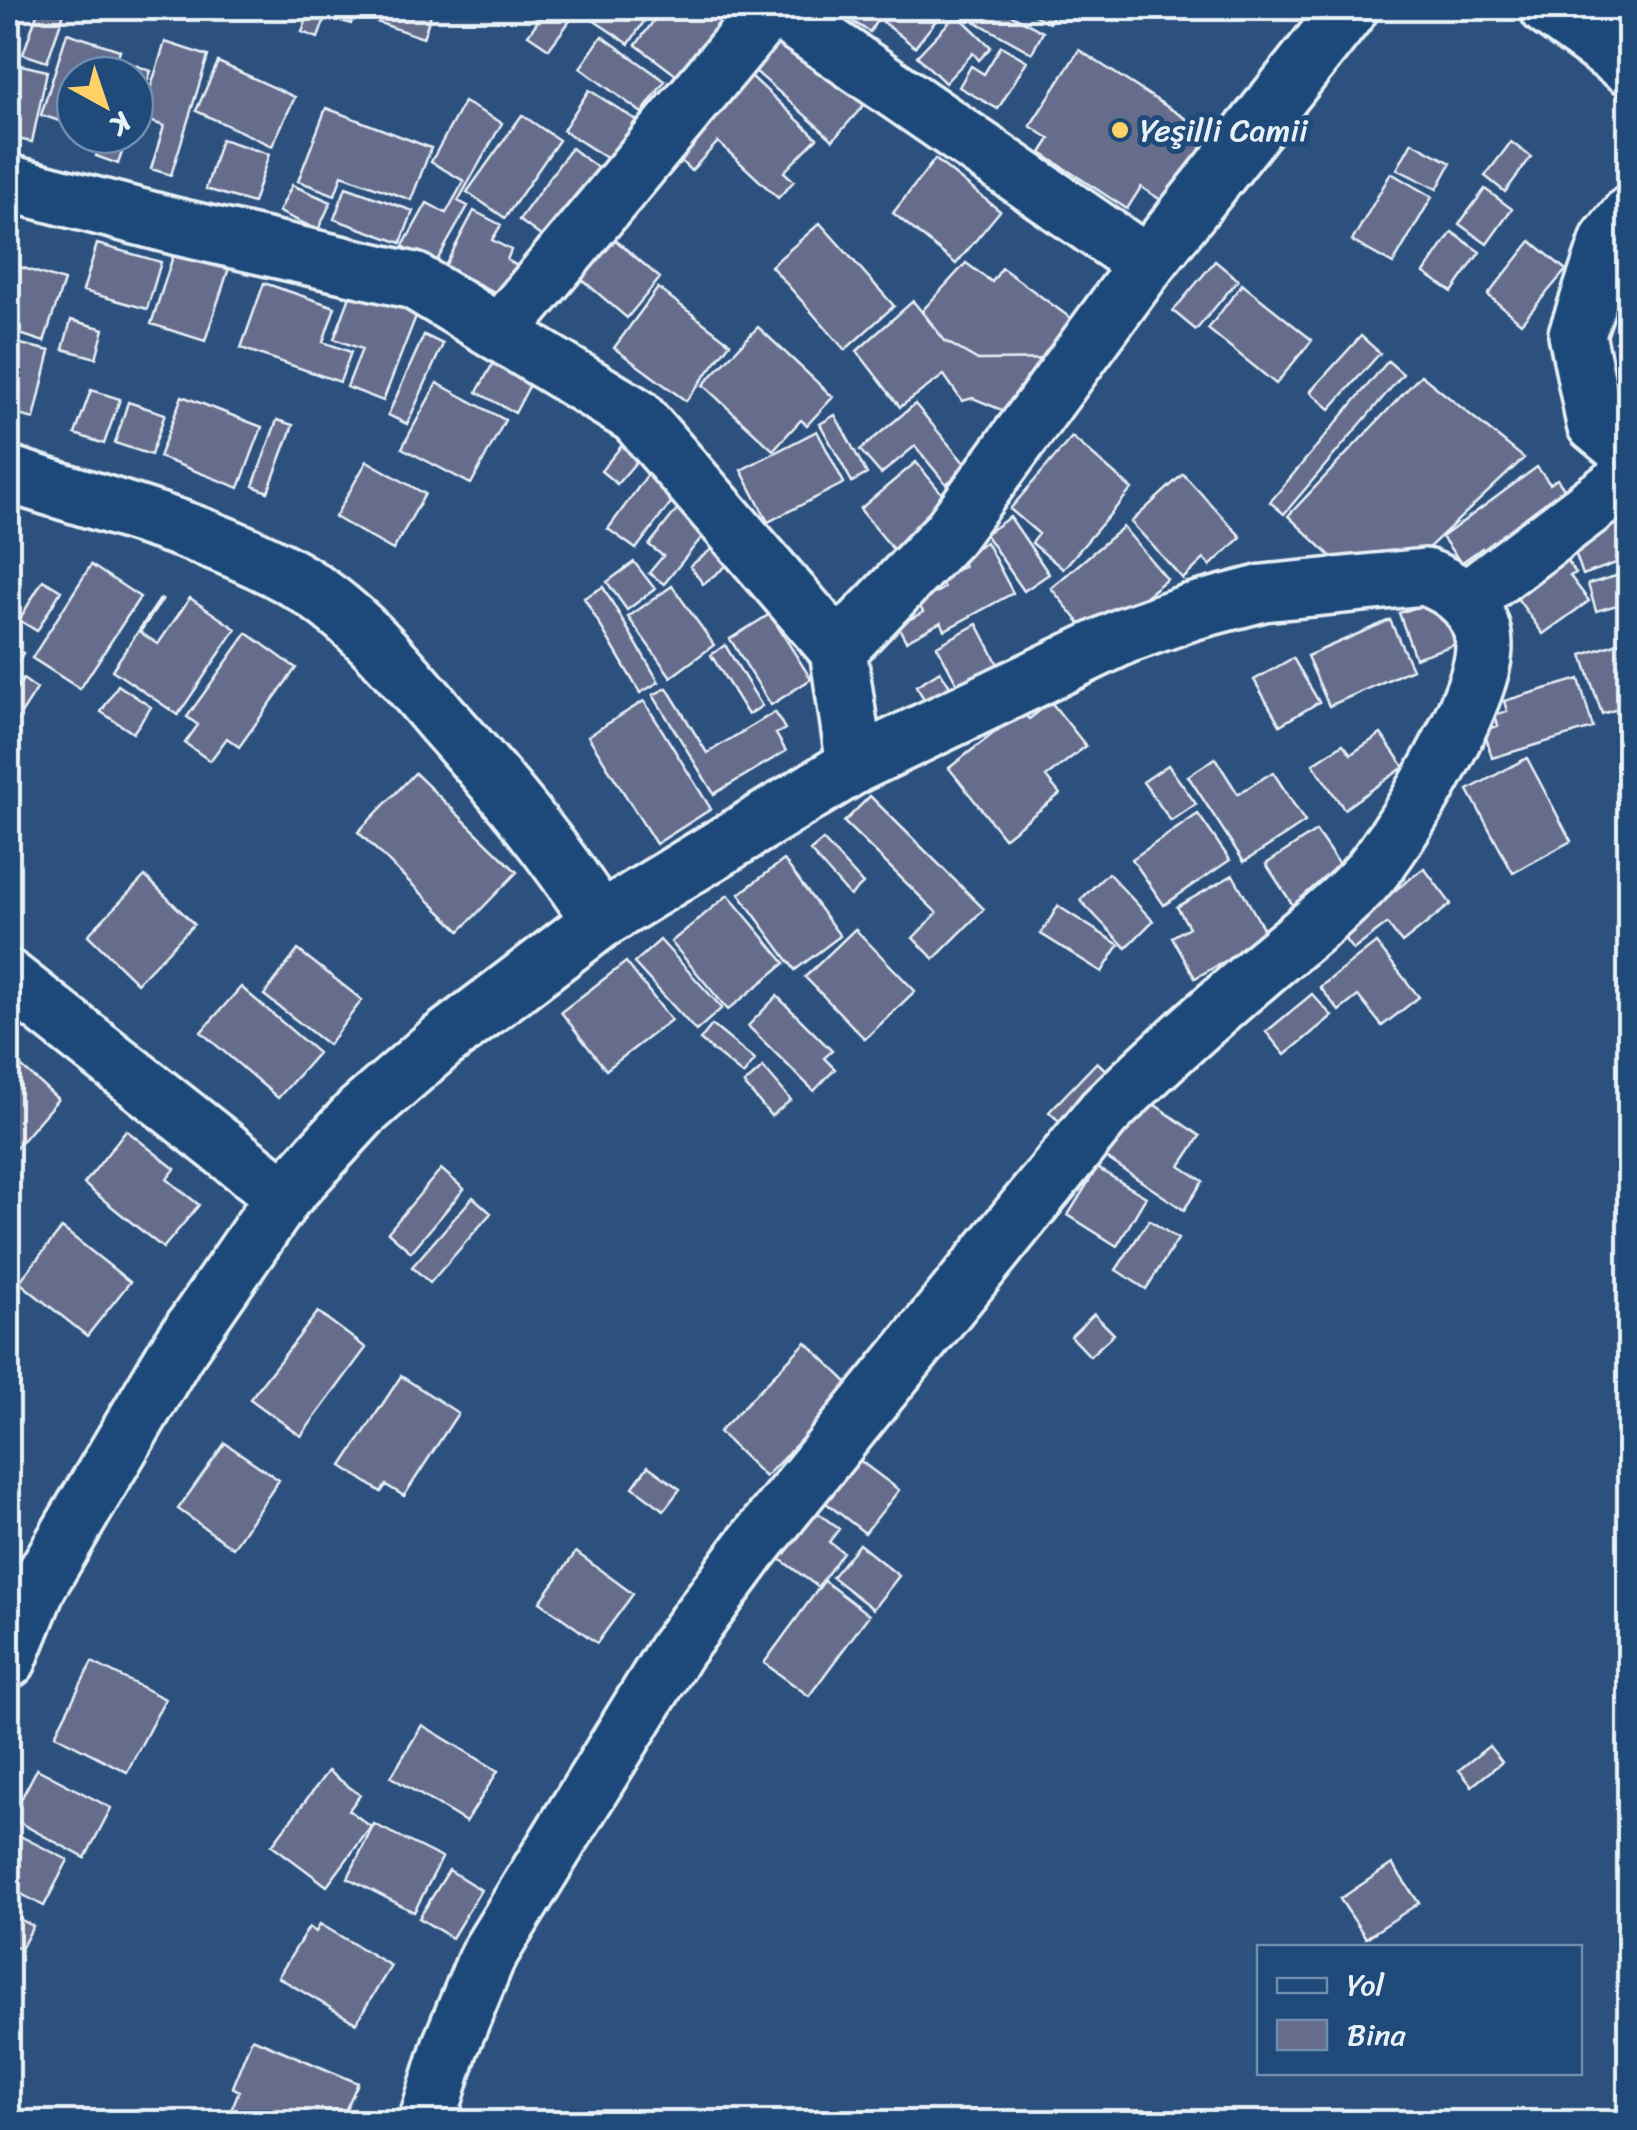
<svg xmlns="http://www.w3.org/2000/svg" width="1637" height="2130" font-family="Sriracha,sans-serif">
<rect width="100%" height="100%" fill="#2d517e"/>
<filter id="ink" filterUnits="userSpaceOnUse"><feTurbulence type="fractalNoise" baseFrequency=".01" numOctaves="2"/><feDisplacementMap in="SourceGraphic" scale="20" xChannelSelector="R" yChannelSelector="G"/><feConvolveMatrix kernelMatrix="1 2 1 2 8 2 1 2 1" color-interpolation-filters="sRGB"/></filter>
<g filter="url(#ink)">
<!-- building -->
<path fill="#666d8c" stroke="#e8f1f8" stroke-width="2.5" d="M39 8 65 10 47 62 23 54Z
M311 8H356L351 24 326 16 318 38 302 32Z
M365 8H433L423 38 362 17Z
M547 8H557L572 18 549 49 528 35Z
M602 8H653L629 44 593 20Z
M663 8H737L684 81 636 45Z
M830 8H884L870 32Z
M894 8H946L915 47 883 22Z
M966 8H999L1043 32 1032 53 962 14Z
M1021 8H1058L1049 23Z
M957 14 991 47 979 60 973 53 945 83 917 56Z
M793 26 871 97 833 140 754 70Z
M67 33 120 50 112 75H75V126L41 115Z
M602 36 665 81 642 113 580 68Z
M165 42 208 56 171 175 151 169 164 126 141 118Z
M1001 46 1027 61 998 109 959 87 971 66 984 74Z
M1079 50 1211 135 1167 204 1141 187 1127 209 1041 153 1050 139 1030 126Z
M8 62 47 71 32 142 8 137Z
M218 62 295 97 272 146 196 111Z
M129 63 151 71 135 115V75H124Z
M748 73 817 138 784 172 794 181 778 198 718 142 691 171 673 153Z
M589 90 636 120 610 160 563 130Z
M464 102 502 123 458 201 468 206 435 264 403 246 427 203 446 213 464 181 431 162Z
M326 108 431 148 411 200 342 175 335 195 298 181Z
M522 115 559 140 505 218 467 192Z
M103 135H128L118 164 96 156Z
M221 139 269 154 253 203 206 189Z
M1412 142 1451 163 1437 189 1397 169Z
M1511 142 1531 157 1505 192 1485 176Z
M571 148 606 174 553 245 519 220Z
M935 159 1000 211 956 264 893 213Z
M1391 173 1432 197 1393 264 1352 241Z
M292 185 331 202 318 230 279 212Z
M346 187 413 211 401 243 334 219Z
M1485 189 1512 209 1487 244 1459 224Z
M474 211 501 225 492 240 511 250 507 260 523 269 507 299 445 266Z
M820 223 894 306 845 350 771 266Z
M1452 232 1480 252 1452 292 1424 273Z
M613 238 660 278 627 318 579 277Z
M1531 241 1566 270 1521 323 1488 295Z
M97 244 161 262 147 309 83 291Z
M175 250 229 268 205 341 151 324Z
M1215 261 1238 280 1196 330 1173 311Z
M8 263 64 281 44 342 8 330Z
M966 263 992 282 1002 268 1087 330 1062 359 978 360 945 341 922 311Z
M264 283 335 307 323 342 351 352 340 382 241 348Z
M1242 284 1312 340 1276 384 1208 329Z
M354 286 418 311 383 401 347 387 362 349 334 339Z
M658 288 730 343 686 401 614 348Z
M913 301 945 341 978 360 1062 359 1016 416 973 398 962 401 944 375 900 407 857 351Z
M71 320 104 329 96 358 63 349Z
M758 327 833 397 807 425 801 420 773 450 703 385Z
M424 335 443 344 407 424 388 415Z
M1361 336 1380 353 1330 409 1310 392Z
M8 341 50 351 34 419 8 412Z
M500 351 537 371 515 413 477 392Z
M1388 361 1403 374 1284 514 1270 502Z
M1421 375 1524 458 1407 568 1339 564 1288 516Z
M437 383 505 420 471 484 402 448Z
M91 390 120 399 104 444 75 434Z
M182 396 262 427 239 488 159 457Z
M128 402 165 414 151 455 115 443Z
M915 404 981 483 970 492 956 476 946 484 915 446 881 474 860 450Z
M835 415 867 474 852 482 820 424Z
M277 420 293 425 268 492 253 486Z
M817 431 844 483 768 522 741 470Z
M1072 437 1132 489 1063 569 1032 543 1039 534 1010 509Z
M627 439 644 453 617 484 601 471Z
M659 459 688 480 636 549 608 529Z
M367 461 425 494 393 550 335 517Z
M916 462 957 512 901 559 860 509Z
M1537 467 1550 484 1557 479 1569 496 1488 556 1482 548 1461 563 1442 537Z
M1183 474 1241 537 1210 566 1204 559 1183 579 1131 522Z
M690 493 719 516 664 584 649 573 663 556 649 545Z
M1010 517 1049 574 1024 591 985 534Z
M1630 518V558L1583 575 1570 538Z
M1123 527 1167 579 1124 613 1119 606 1088 633 1051 588Z
M721 542 734 560 703 584 690 566Z
M986 542 1013 593 945 630 941 622 906 641 898 626 923 612 918 603 944 588 940 579 964 566 959 557Z
M1559 550 1576 573 1570 576 1589 601 1543 634 1509 587Z
M634 562 655 589 627 610 607 582Z
M91 565 140 597 80 689 32 658Z
M1630 572V608L1628 602 1596 611 1588 584Z
M43 580 61 591 37 631 19 620Z
M672 586 714 645 671 677 628 617Z
M603 587 659 682 640 693 584 598Z
M190 598 236 629 178 715 112 670 160 599 162 600 140 632 158 644Z
M1445 598 1460 643 1415 658 1399 613Z
M770 614 811 679 771 705 730 639Z
M1390 620 1412 669 1329 706 1307 656Z
M977 624 1001 670 961 691 937 646Z
M247 633 296 668 239 747 227 738 210 761 185 743 198 725 187 717Z
M1630 639V705L1602 714 1582 655Z
M8 644 23 653 8 681Z
M725 645 762 706 748 715 711 655Z
M1293 658 1319 702 1280 725 1254 680Z
M940 671 956 696 932 712 916 686Z
M23 679 37 689 8 734V702Z
M1579 679 1593 728 1492 758 1484 730 1498 726 1495 715 1507 711 1504 701Z
M118 685 151 707 133 733 101 712Z
M667 688 707 753 775 712 785 729 776 734 786 751 714 794 653 695Z
M644 701 711 809 656 844 588 736Z
M1051 702 1086 746 1046 777 1060 794 1004 838 949 768 1022 711 1029 719Z
M1381 734 1404 767 1344 809 1313 764 1343 744 1351 754Z
M1215 758 1238 794 1273 772 1305 822 1244 862 1188 776Z
M1527 758 1571 841 1513 873 1468 790Z
M1168 765 1196 804 1171 821 1143 782Z
M415 773 517 872 460 931 358 832Z
M870 796 984 909 934 959 913 938 937 913 844 822Z
M1198 814 1230 860 1164 905 1132 859Z
M1316 831 1351 882 1300 916 1266 864Z
M823 840 863 884 850 896 810 851Z
M784 860 840 936 795 970 739 894Z
M1424 868 1451 904 1402 943 1387 924 1353 950 1340 933Z
M1108 873 1153 921 1126 948 1080 900Z
M1233 875 1268 937 1195 978 1172 937 1189 927 1177 907Z
M145 876 194 924 137 983 88 935Z
M728 895 785 963 728 1010 671 942Z
M1058 906 1119 945 1102 972 1041 934Z
M855 929 915 991 865 1039 805 977Z
M660 940 722 1008 696 1031 634 963Z
M1376 943 1419 997 1382 1026 1358 996 1339 1011 1320 987Z
M298 950 362 1000 328 1045 264 995Z
M626 962 671 1020 606 1070 561 1012Z
M241 987 318 1053 278 1098 201 1032Z
M1312 994 1332 1016 1285 1055 1266 1032Z
M777 996 832 1051 824 1058 835 1069 814 1091 748 1026Z
M712 1025 755 1060 743 1075 700 1040Z
M13 1059 58 1099 8 1157V1065Z
M1097 1062 1122 1085 1074 1135 1049 1112Z
M763 1067 791 1100 771 1116 744 1084Z
M1145 1098 1200 1136 1180 1166 1203 1181 1184 1210 1105 1157Z
M126 1130 175 1169 167 1179 199 1205 163 1248 84 1184Z
M1097 1168 1146 1197 1117 1246 1068 1215Z
M441 1169 464 1189 411 1252 388 1232Z
M473 1197 491 1213 430 1283 412 1267Z
M1149 1220 1178 1239 1146 1289 1116 1270Z
M62 1228 130 1282 87 1336 19 1282Z
M318 1312 366 1348 301 1436 250 1399Z
M1094 1314 1114 1334 1090 1356 1071 1336Z
M806 1342 852 1387 765 1477 719 1432Z
M401 1376 458 1413 404 1496 386 1485 381 1492 342 1466Z
M225 1443 279 1480 233 1548 178 1509Z
M851 1454 899 1490 865 1533 817 1496Z
M648 1466 680 1489 664 1510 633 1487Z
M809 1506 839 1529 829 1542 843 1552 818 1587 773 1554Z
M859 1544 899 1576 873 1609 832 1577Z
M576 1552 633 1594 597 1643 540 1602Z
M824 1581 869 1615 809 1696 764 1663Z
M92 1662 165 1699 127 1772 55 1735Z
M422 1725 498 1771 466 1822 391 1777Z
M1489 1746 1502 1762 1472 1786 1459 1770Z
M37 1769 111 1808 85 1858 11 1818Z
M328 1771 360 1795 349 1810 371 1827 327 1886 272 1845Z
M374 1824 442 1858 414 1912 348 1878Z
M8 1830 68 1860 44 1906 8 1887Z
M1392 1864 1419 1903 1366 1938 1340 1899Z
M449 1870 481 1890 452 1938 419 1918Z
M8 1913 33 1926 21 1949 8 1942Z
M320 1924 391 1966 356 2023 278 1977 309 1927 316 1932Z
M252 2038 358 2083 340 2122H226L239 2091 232 2087Z"/>
<g fill="none" stroke-linecap="round" stroke-linejoin="round">
<!-- minor casing -->
<g stroke="#e8f1f8" stroke-width="62">
<path id="minor" d="M776 8 1147 264
M1548 8 1630 67
M8 183 178 227 414 281 636 416 838 650
M1630 214 1609 240 1577 334 1595 424 1630 453
M499 333 770 8
M8 474C102 505 205 529 293 578 355 613 401 671 446 724 502 787 555 850 600 921
M1466 600 1630 476
M855 765 838 650 949 534 1147 264 1350 8
M8 978 284 1196
M8 1660 38 1586 176 1353 284 1196 360 1113 440 1043 600 921 855 765 1126 635 1191 612 1263 593 1425 577C1456 588 1484 610 1484 647 1484 699 1400 840 1364 880 1334 912 1300 937 1267 965 1211 1013 1156 1061 1104 1113L749 1551 676 1650 487 1957 450 2047 427 2122"/>
</g>
<!-- minor -->
<use href="#minor" stroke="#1f4a7a" stroke-width="55"/>
</g>
</g>
<!-- markers -->
<circle fill="#ffd166" stroke="#1f4a7a" stroke-width="4" cx="1120" cy="130" r="10"/>
<g text-anchor="middle" stroke-width="10" stroke-linejoin="round" paint-order="stroke">
<!-- poi labels -->
<g font-size="32" fill="#e8f1f8" stroke="#1f4a7a" text-anchor="start">
<text x="1140" y="141">Yeşilli Camii</text>
</g>
</g>
<!-- margin -->
<rect width="1637" height="2130" fill="none" stroke="#1f4a7a" stroke-width="40"/>
<rect x="20" y="20" width="1597" height="2090" fill="none" stroke="#e8f1f8" stroke-width="4" filter="url(#ink)"/>
<!-- legend -->
<rect x="1257" y="1945" width="325" height="130" fill="#1f4a7a" stroke="#6f8dac" stroke-width="2.5"/>
<rect x="1277" y="1978" width="50" height="15" fill="#1f4a7a" stroke="#6f8dac" stroke-width="2.5"/>
<text x="1347" y="1995" font-size="30" fill="#e8f1f8">Yol</text>
<rect x="1277" y="2020" width="50" height="30" fill="#666d8c" stroke="#6f8dac" stroke-width="2.5"/>
<text x="1347" y="2045" font-size="30" fill="#e8f1f8">Bina</text>
<!-- north arrow -->
<g transform="translate(105 105) rotate(140)"><circle r="48" fill="#1f4a7a" stroke="#6f8dac" stroke-width="2.5"/>
<path d="M0-8L18 38L0 25L-18 38Z" fill="#ffd166"/>
<text y="-15" font-size="28" font-weight="bold" text-anchor="middle" fill="#e8f1f8">K</text>
</g>
</svg>
